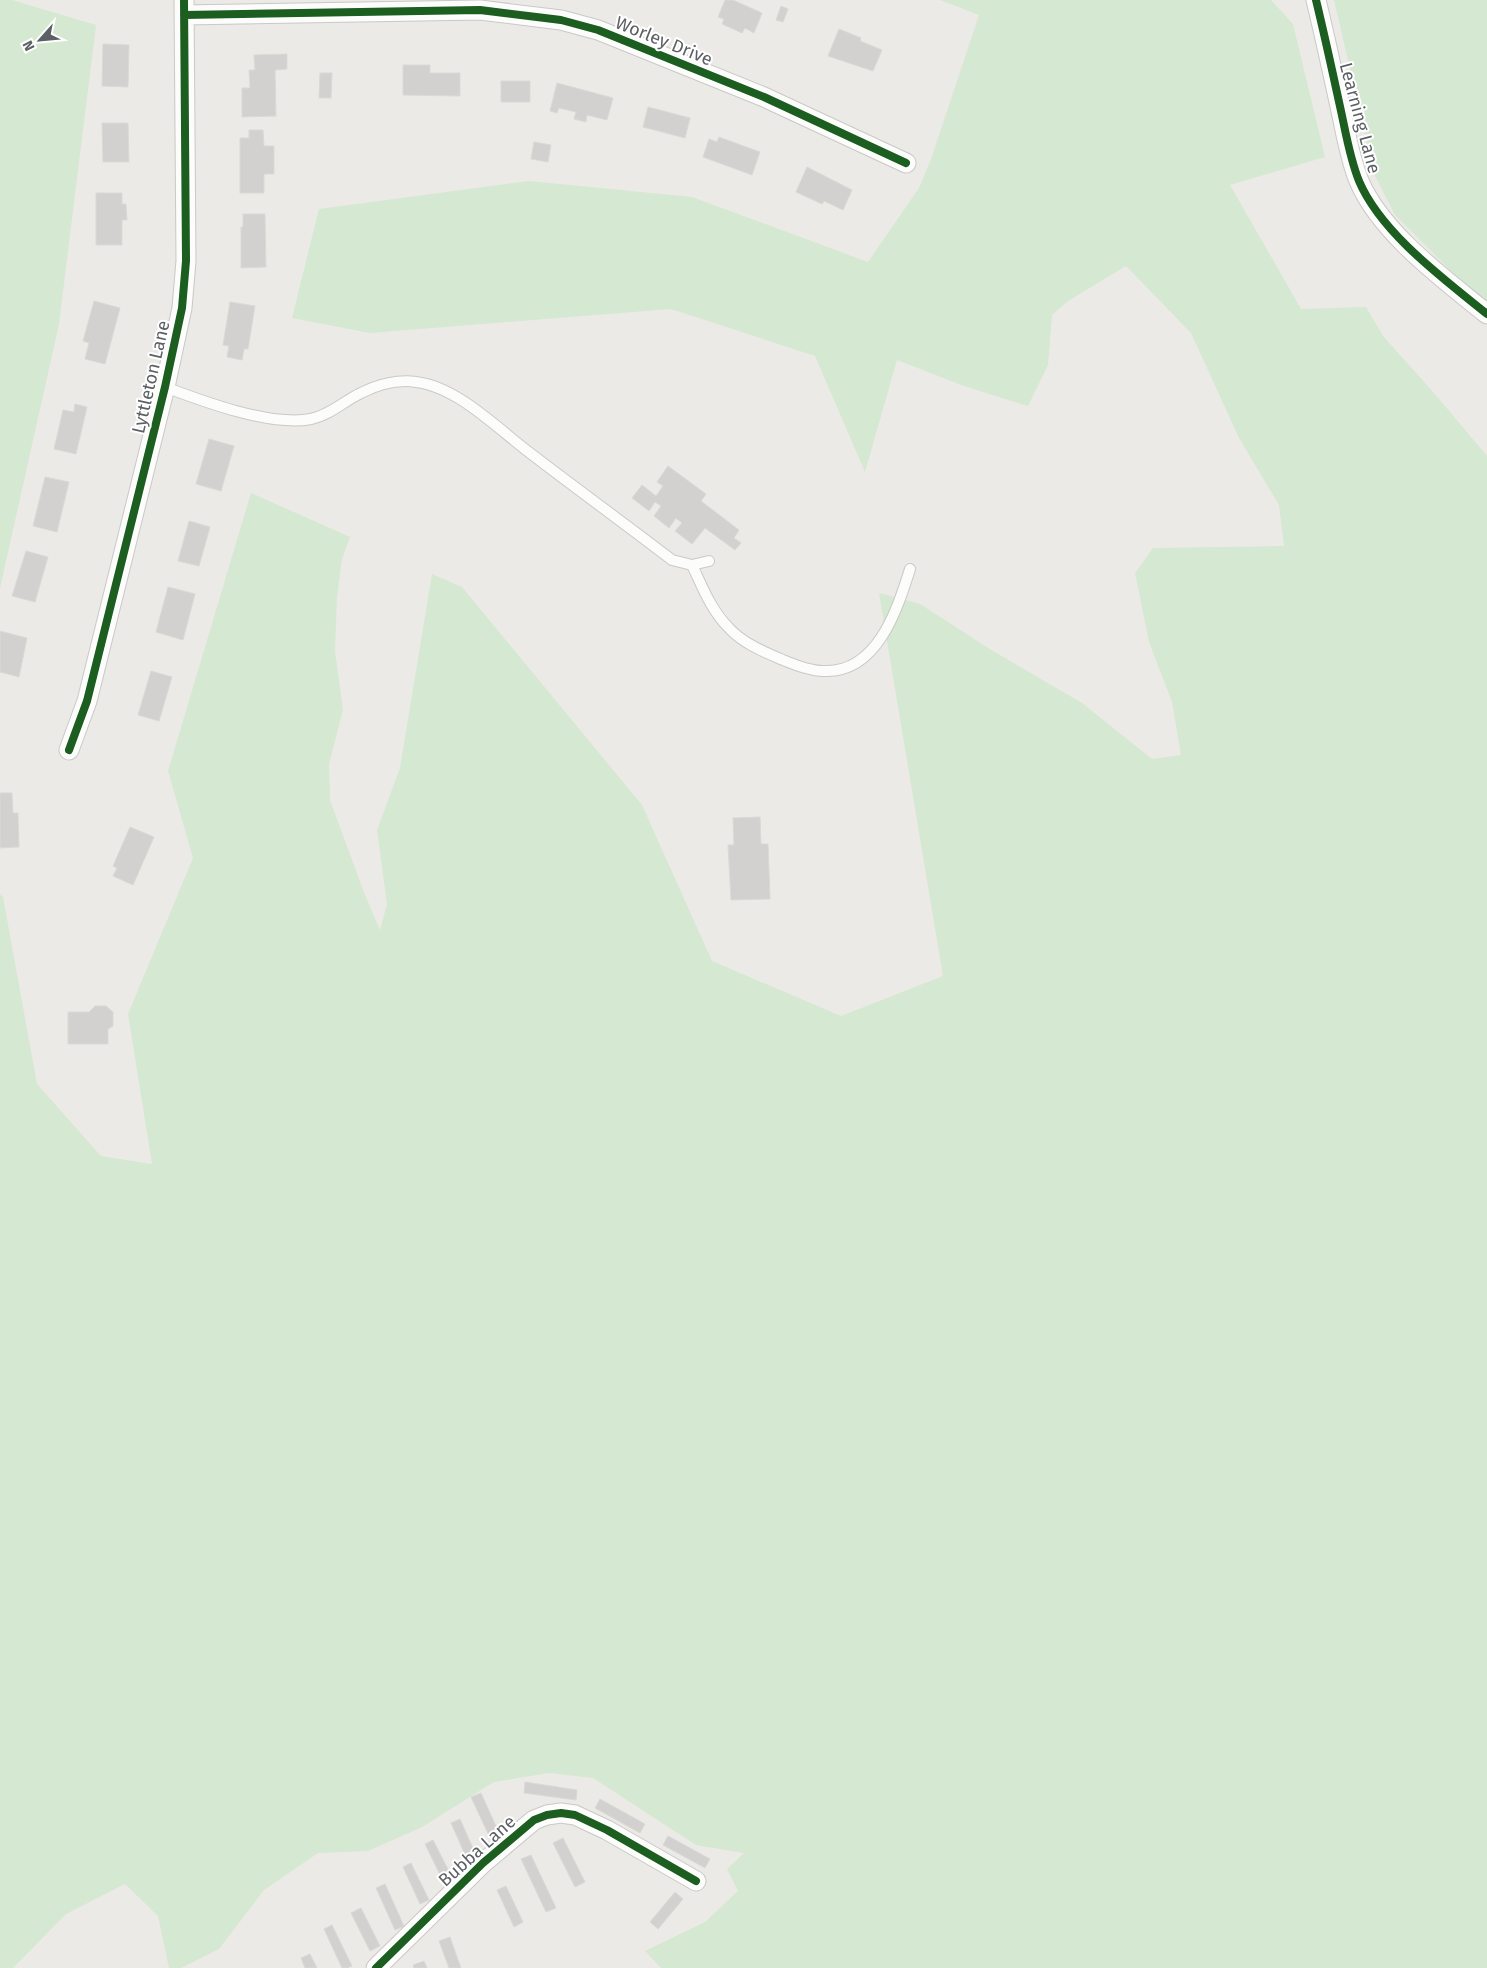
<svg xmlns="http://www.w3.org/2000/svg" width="1487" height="1968" font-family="'Fira Sans',sans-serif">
<rect width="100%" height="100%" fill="#eceae6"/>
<!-- green -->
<path fill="#d5e8d1" d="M0 0H12L96 25 59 324 0 588Z
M940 0H1271L1293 24 1325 157 1230 185 1301 309 1366 307 1383 336 1434 393 1487 456V1968H661L645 1951 705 1922 738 1891 727 1869 744 1853 696 1845 593 1778 549 1773 494 1782 422 1827 368 1851 318 1853 264 1890 219 1949 181 1968H169L158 1916 125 1884 66 1914 13 1968H0V894L3 897 37 1084 101 1156 152 1164 128 1014 193 858 168 771 251 493 350 537 342 559 337 596 335 651 343 710 329 764 330 800 365 895 380 930 387 904 377 830 400 768 432 574 462 587 642 805 712 961 841 1016 943 976 879 593 920 604 993 651 1082 703 1152 759 1181 755 1172 702 1149 642 1135 573 1153 548 1284 546 1279 505 1239 438 1191 333 1126 266 1068 301 1052 315 1048 365 1028 406 964 386 897 360 865 472 815 356 671 309 370 333 292 318 319 209 529 181 692 197 868 262 919 188 931 159 979 15Z
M1334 0H1487V301L1469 289 1395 215 1375 176Z"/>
<!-- building -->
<path fill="#d3d1cf" stroke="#dbd9d6" d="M725 0H733L762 13 754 33 745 28 742 33 722 24 724 19 718 17Z
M781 6 788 9 783 22 776 20Z
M839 29 861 38 860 41 882 50 873 71 828 56Z
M103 44 129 45 128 87 102 86Z
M287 54V69L275 70 276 116 242 117V88H250L249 70H255L254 55Z
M403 65H430V73H460V96L403 95Z
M320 73H332L331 98H319Z
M501 81H530V102H501Z
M557 83 613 98 607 120 587 115 586 122 574 119 576 112 559 108 557 113 550 111Z
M648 107 690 118 685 138 643 127Z
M102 123H128L129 162H103Z
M249 130H263L264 146H274V174H264V193H240V138H249Z
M719 137 760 152 752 175 703 157 709 139 717 142Z
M534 142 551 145 548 162 531 159Z
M807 167 852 190 843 210 824 201 822 204 796 192Z
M96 193H122V204H126L127 220H122V245H96Z
M243 214H265L266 267 241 268V227H243Z
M94 301 120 308 105 364 85 359 89 343 83 341Z
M230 302 255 306 248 349H244L242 360 227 357 229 346 223 345Z
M75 404 87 407 76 454 54 449 63 410 74 412Z
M209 439 234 446 221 491 196 484Z
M668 466 706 494 701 501 739 530 734 538 741 543 735 550 705 528 692 544 675 531 682 523 676 518 669 528 654 516 661 506 655 502 649 511 632 498 642 485 656 496 663 486 657 482Z
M45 477 69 482 57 532 33 526Z
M189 521 210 527 199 566 178 561Z
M26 551 48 557 35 602 12 596Z
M168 587 195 594 183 640 156 632Z
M0 631 27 638 19 677 0 672Z
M151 671 172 677 159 721 138 715Z
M0 793H12L13 813H18L19 847 0 848Z
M760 817 761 844H768L770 899 731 900 728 845H734L733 818Z
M130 827 154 837 133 885 113 876 117 868 113 866Z
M95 1006H106L113 1012V1026L108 1029V1044H68V1012H89Z
M525 1782 577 1790 576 1800 524 1793Z
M481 1793 500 1835 491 1840 471 1797Z
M600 1799 645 1824 640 1833 595 1808Z
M460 1819 476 1855 467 1859 451 1823Z
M668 1836 710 1859 705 1868 663 1845Z
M563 1838 585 1882 575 1887 553 1843Z
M433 1840 451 1875 442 1879 425 1844Z
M531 1855 556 1908 546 1912 521 1859Z
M411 1863 429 1900 420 1904 403 1867Z
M385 1884 404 1926 395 1930 376 1888Z
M506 1886 523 1922 514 1927 497 1890Z
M675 1892 683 1899 658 1929 650 1922Z
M361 1908 380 1946 370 1951 351 1913Z
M332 1925 352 1966 347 1968H342L324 1929Z
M450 1937 461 1968H449L439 1941Z
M310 1954 317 1968H305L301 1958Z
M424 1961 427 1968H414L413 1965Z"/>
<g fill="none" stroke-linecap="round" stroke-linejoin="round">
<!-- lane casing -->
<g stroke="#c8c9c8" stroke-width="12">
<path id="lane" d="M165 387C202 401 271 427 311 419 330 415 344 401 361 393 377 385 398 379 416 382 458 387 498 429 530 453 577 489 625 524 672 560L692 565 709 561
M692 565C702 586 711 610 728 627 742 643 764 652 783 660 795 665 810 671 823 671 877 674 897 610 910 569"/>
</g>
<!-- street casing -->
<g stroke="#c8c9c8" stroke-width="21">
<path id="street" d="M1316 0C1325 37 1333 74 1341 111 1346 134 1350 159 1359 181 1381 233 1444 279 1487 314
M184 15 480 10 561 20 598 30 764 97 906 163
M69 750 87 701 165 387 182 308 186 261 184 0
M376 1968 483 1863 534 1820 547 1815 561 1813 575 1815 607 1830 696 1881"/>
</g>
<!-- lane -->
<use href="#lane" stroke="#fcfcfb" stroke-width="10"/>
<!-- street -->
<use href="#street" stroke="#fcfcfb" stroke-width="19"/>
<!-- cycleway casing -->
<g stroke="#fff" stroke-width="11">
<path id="cycleway" d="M1316 0C1325 37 1333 74 1341 111 1346 134 1350 159 1359 181 1381 233 1444 279 1487 314
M184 15 480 10 561 20 598 30 764 97 906 163
M69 750 87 701 165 387 182 308 186 261 184 0
M376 1968 483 1863 534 1820 547 1815 561 1813 575 1815 607 1830 696 1881"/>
</g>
<!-- cycleway -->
<use href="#cycleway" stroke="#1b5e20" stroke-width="8"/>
</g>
<g text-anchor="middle" stroke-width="4" stroke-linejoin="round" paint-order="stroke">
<!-- street labels -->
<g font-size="18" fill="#5c6064" stroke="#fff">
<text transform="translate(664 41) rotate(22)" y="6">Worley Drive</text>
<text transform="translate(1360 118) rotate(75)" y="6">Learning Lane</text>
<text transform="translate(151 377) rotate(-77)" y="6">Lyttleton Lane</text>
<text transform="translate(477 1851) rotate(-42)" y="6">Bubba Lane</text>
</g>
</g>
<!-- north arrow -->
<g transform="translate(40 40) rotate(243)" stroke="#ffffff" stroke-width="4" paint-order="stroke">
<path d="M0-4L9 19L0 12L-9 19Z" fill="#5c6064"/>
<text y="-8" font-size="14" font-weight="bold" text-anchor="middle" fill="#5c6064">N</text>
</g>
</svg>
